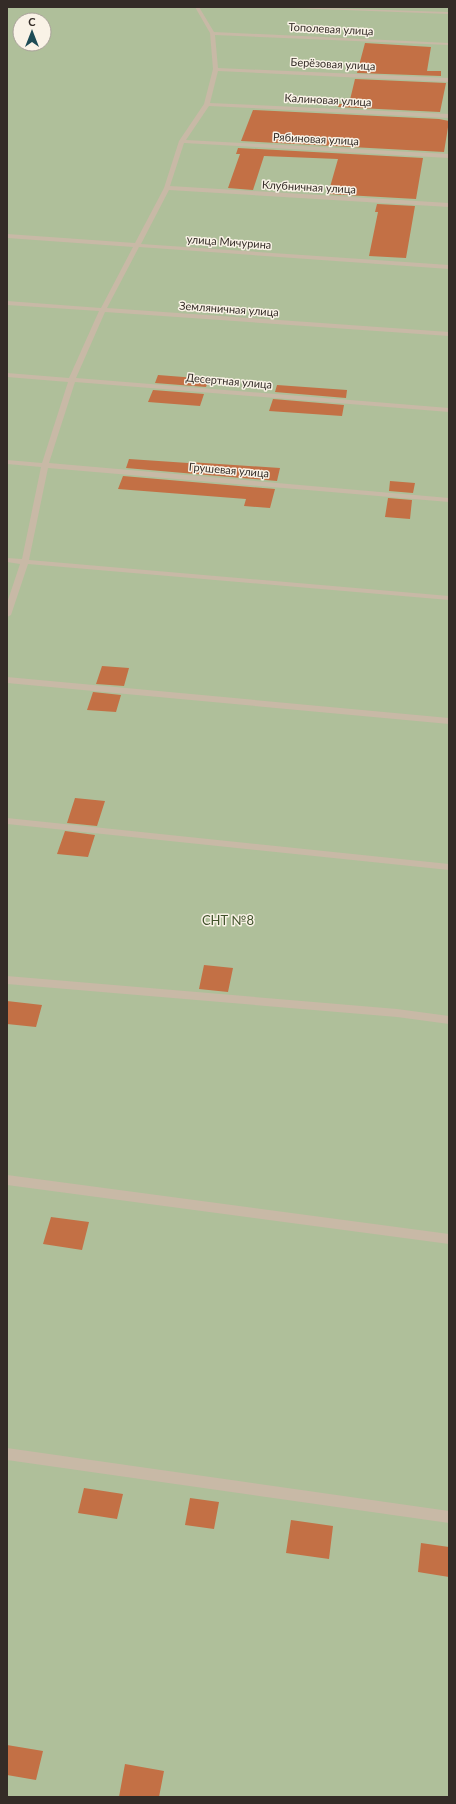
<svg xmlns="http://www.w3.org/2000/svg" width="456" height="1804" font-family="Lato,sans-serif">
<rect width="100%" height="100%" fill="#f1e8d9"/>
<!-- green -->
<path fill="#afbf9a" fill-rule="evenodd" d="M7 7H449V1797H7ZM20 20H44V44H20Z"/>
<!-- building -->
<path fill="#c37045" d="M365 43 431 47 427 71H441V76L357 73Z
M355 79 446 83 440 112 338 107 339 104H349Z
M253 110 439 119 449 121 444 152 241 141Z
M238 148 423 158 416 199 328 194 338 159 264 156 253 190 228 188 240 154H236Z
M377 204 415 206 406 258 369 256 378 212H375Z
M158 375 209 379 206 387 155 383Z
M277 385 347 390 346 398 275 392Z
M153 390 204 394 200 406 148 402Z
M273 399 344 405 342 416 269 411Z
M129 459 188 463 189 462 280 468 277 481 126 468Z
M123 476 275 489 270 508 244 506 246 499 118 489Z
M390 481 415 483 413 493 389 491Z
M388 498 412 500 410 519 385 517Z
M102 666 129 668 124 686 96 684Z
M93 692 121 695 116 712 87 710Z
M75 798 105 801 97 826 67 823Z
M65 831 95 835 88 857 57 854Z
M204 965 233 968 228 992 199 989Z
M7 1001 42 1005 36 1027 7 1024Z
M51 1217 89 1222 82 1250 43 1244Z
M84 1488 123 1494 117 1519 78 1513Z
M190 1498 219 1502 214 1529 185 1525Z
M291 1520 333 1526 329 1559 286 1553Z
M421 1543 449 1547V1577L418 1572Z
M7 1745 43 1751 36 1780 7 1775Z
M125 1764 164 1771 159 1797H119Z"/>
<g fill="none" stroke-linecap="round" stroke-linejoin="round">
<!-- minor -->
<path fill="#c8b9a6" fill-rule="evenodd" d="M195 7H199L214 32 449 43V45L215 35 218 68 449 78V82L218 71 210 103 449 114V118L209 106 186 140 449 154V158L184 143 170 186 449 203V207L169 190 141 244 449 265V269L139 247 107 308 449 332V336L105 312 76 378 449 408V412L75 382 49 463 449 498V502L48 468 29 560 449 596V600L28 564 11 615 7 617V603L20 564 7 562V558L22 559 41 467 7 464V460L42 463 68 382 7 377V373L69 378 99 311 7 305V301L101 308 133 247 7 238V234L135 243 164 188 179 141 204 104 213 69 210 33Z
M291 7 449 12V14L293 8Z
M7 677 449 718V724L7 683Z
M7 818 449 864V870L7 824Z
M7 976 397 1009 449 1016V1024L397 1017 7 984Z
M7 1175 449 1234V1244L7 1185Z
M7 1448 449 1511V1523L7 1460Z"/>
</g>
<g text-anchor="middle" stroke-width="3" stroke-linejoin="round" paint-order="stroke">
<!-- far-street labels -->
<g font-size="11" fill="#342c27" stroke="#f9f2e6">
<text transform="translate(331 29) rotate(3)" y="4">Тополевая улица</text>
<text transform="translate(333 64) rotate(3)" y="4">Берёзовая улица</text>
<text transform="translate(328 100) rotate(3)" y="4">Калиновая улица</text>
<text transform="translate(316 139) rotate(3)" y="4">Рябиновая улица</text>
<text transform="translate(309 187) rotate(3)" y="4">Клубничная улица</text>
<text transform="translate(229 242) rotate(4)" y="4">улица Мичурина</text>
<text transform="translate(229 309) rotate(4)" y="4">Земляничная улица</text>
<text transform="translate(229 381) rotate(5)" y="4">Десертная улица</text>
<text transform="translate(229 470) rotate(5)" y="4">Грушевая улица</text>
</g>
<!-- park labels -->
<g font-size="13" fill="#40522b" stroke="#f9f2e6">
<text x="228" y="925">СНТ №8</text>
</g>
</g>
<!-- border -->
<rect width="456" height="1804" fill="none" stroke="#342c27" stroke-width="16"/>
<!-- north arrow -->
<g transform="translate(32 32)"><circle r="19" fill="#f9f2e6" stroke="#aaa39a"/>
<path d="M0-3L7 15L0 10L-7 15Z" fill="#1d4b55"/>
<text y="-6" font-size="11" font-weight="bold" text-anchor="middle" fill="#342c27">С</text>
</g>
</svg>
